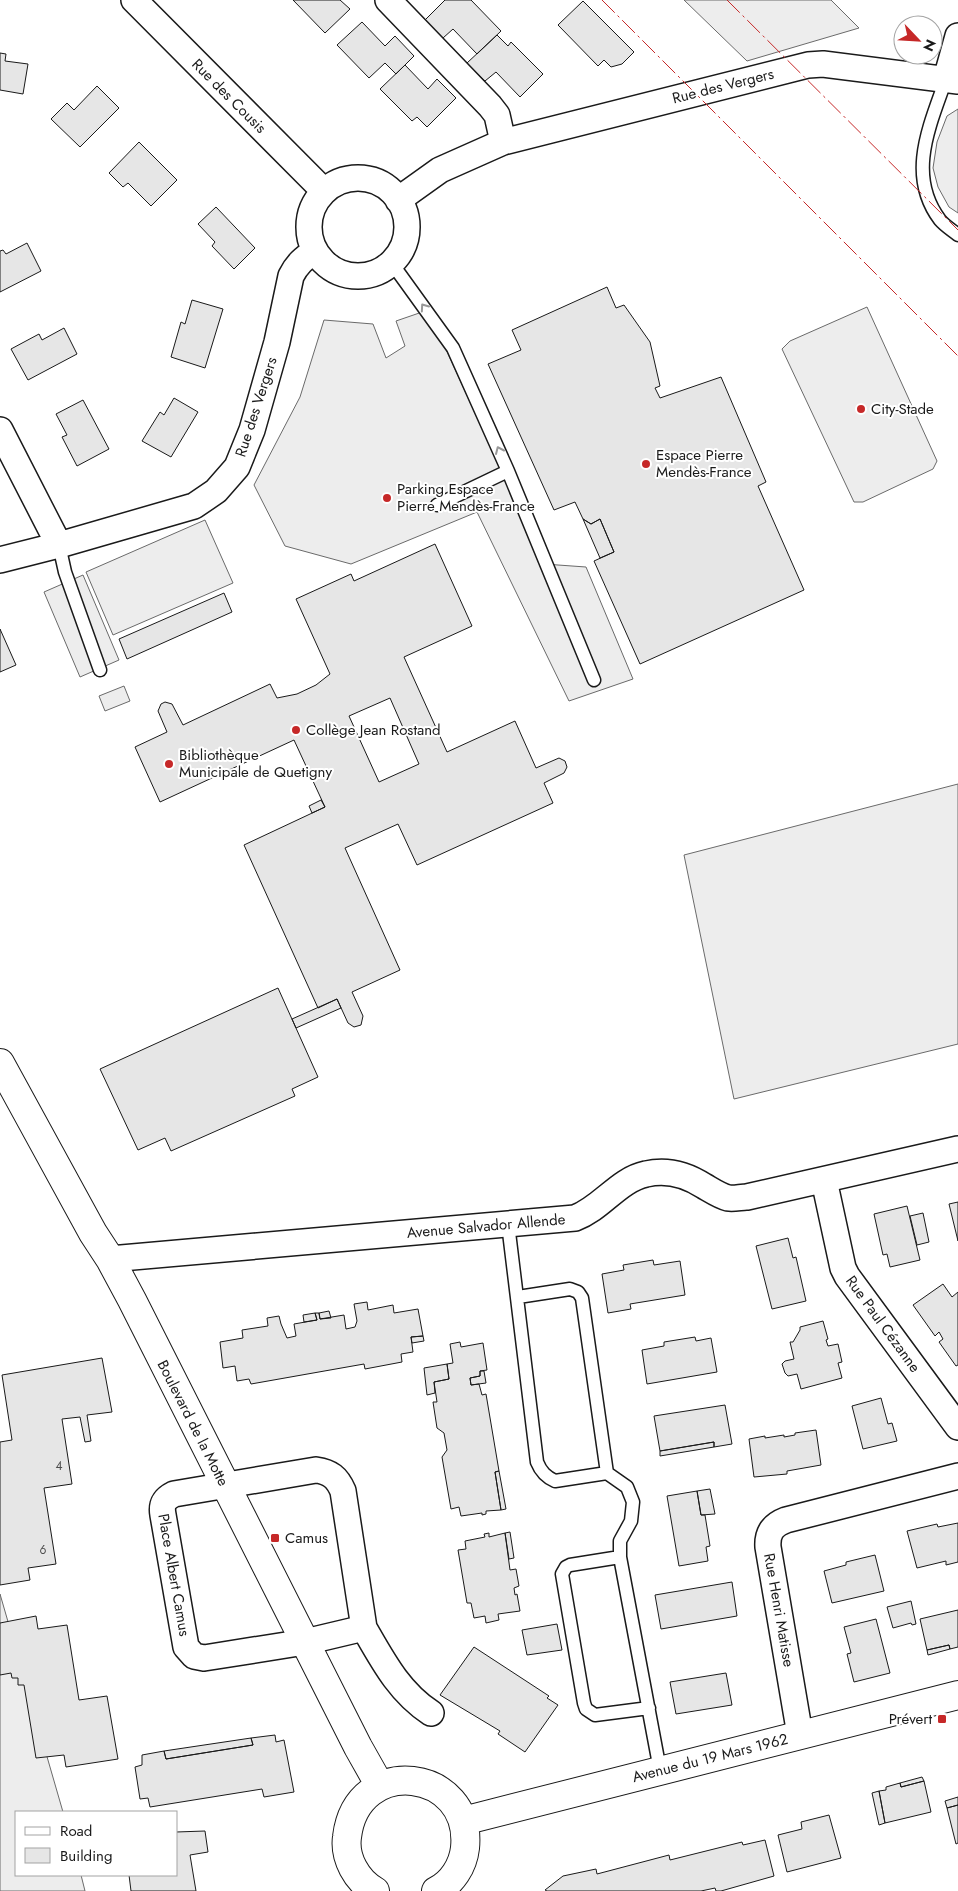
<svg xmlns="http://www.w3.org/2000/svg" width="958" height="1891" font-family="Jost,sans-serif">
<rect width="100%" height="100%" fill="#fff"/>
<!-- built -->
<path fill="#ededed" stroke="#6a6a6a" d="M684 0H831L859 28 747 61Z
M958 109V213L949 207 938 187 933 168 937 142 947 116Z
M867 307 937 461 933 469 863 502H854L782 349 790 341Z
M428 310 544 564 586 567 633 679 569 701 477 512 351 564 285 546 254 485 300 397 324 320 373 324 386 358 405 346 396 321Z
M205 520 233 583 113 635 86 572Z
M83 575 119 660 80 677 44 592Z
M124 686 130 701 105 711 99 696Z
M958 784V1044L734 1099 684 855Z
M0 1594 63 1812H16V1875H81L85 1891H0Z"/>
<!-- building -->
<path fill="#e6e6e6" stroke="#1a1a1a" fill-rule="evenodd" d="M293 0H340L350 9 325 33Z
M445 0H471L501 31 477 54 453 29 443 38 425 20Z
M583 1 634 52 622 64 611 67 604 60 598 66 558 25Z
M362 22 385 46 395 36 414 56 396 74 385 63 369 78 337 45Z
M497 35 508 46 511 42 543 74 520 97 496 72 485 81 467 63Z
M0 53 6 54 5 61 28 64 23 94 0 90Z
M405 65 428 89 437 79 456 98 427 127 417 117 412 121 380 89Z
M97 86 119 108 80 147 51 119 67 103 74 110Z
M139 142 177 180 151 206 128 183 123 187 109 173Z
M216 207 255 248 234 269 212 246 215 242 198 224Z
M27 243 41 271 0 292V251L3 250 6 254Z
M607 287 616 308 624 305 650 342 660 386 655 388 660 398 721 377 766 482 758 486 804 590 640 664 594 561 614 552 600 519 591 524 583 519 575 502 554 510 488 364 521 350 512 330Z
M192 300 223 309 205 368 171 357 181 322 185 324Z
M64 328 77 354 28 380 11 349 39 334 42 340Z
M174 398 198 412 171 457 142 441 160 412 164 415Z
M83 400 109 449 77 466 62 437 67 435 56 414Z
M583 519 591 524 600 519 614 552 600 558Z
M435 544 472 626 404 657 447 752 515 721 536 768 559 758 565 761 567 767 564 773 544 783 553 803 417 865 398 824 345 848 400 970 352 992 363 1016 361 1025 354 1027 348 1023 337 999 318 1008 244 845 325 807 294 740 160 802 135 747 167 732 158 711 161 704 165 702 172 704 183 725 270 684 277 698 297 694 316 685 330 674 296 599 351 574 354 581ZM390 698 419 764 379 782 349 716Z
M224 593 232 612 127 659 119 639Z
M0 629 16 665 0 672Z
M321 800 325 807 312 813 309 806Z
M278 988 318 1077 292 1089 295 1096 171 1151 165 1138 138 1150 100 1069Z
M337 999 341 1008 296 1028 292 1019Z
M958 1202V1241L949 1204Z
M907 1206 920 1260 890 1267 887 1254 883 1255 874 1214Z
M923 1213 929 1242 917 1245 910 1216Z
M788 1238 793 1258 796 1257 806 1301 772 1309 756 1246Z
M653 1260 654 1265 680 1261 685 1295 630 1304 631 1309 608 1313 602 1274 624 1270 623 1265Z
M943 1284 952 1297 958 1292V1365L956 1366 939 1342 943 1339 939 1332 935 1336 913 1305Z
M367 1302 368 1310 393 1305 394 1313 418 1309 423 1336 411 1337 413 1352 401 1354 402 1362 365 1369 364 1364 251 1384 249 1379 237 1381 235 1366 223 1368 220 1342 243 1338 242 1330 268 1326 267 1318 279 1316 281 1324 287 1338 296 1336 294 1324 317 1320 315 1313H319L320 1319 344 1315 346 1329 355 1327 357 1321 354 1304Z
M329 1311 331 1318 320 1319 319 1313Z
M315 1313 317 1320 304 1322 303 1315Z
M823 1321 828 1339 826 1340 828 1346 838 1344 842 1362 838 1363 842 1378 801 1389 797 1374 788 1376 785 1373 782 1364 785 1361 794 1359 790 1342H793L800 1330V1327Z
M423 1336 424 1341 412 1343 411 1337Z
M695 1337 696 1341 711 1338 717 1372 647 1384 642 1350 664 1346V1342Z
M460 1342 461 1347 483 1343 487 1370 480 1371V1376L470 1378 471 1385 479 1384 482 1395 486 1394 499 1471 495 1472 501 1510 486 1511V1514L482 1515V1513L461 1516 459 1507 451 1509 442 1457 447 1450 444 1433 437 1428 433 1402H437L434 1382 449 1379 447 1364 453 1363 450 1344Z
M102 1358 112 1412 87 1415 91 1441 85 1442 80 1417 62 1419 72 1484 44 1488 56 1564 28 1568 30 1580 0 1585V1442L12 1440 2 1375Z
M447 1364 449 1379 434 1382 435 1393 427 1395 424 1368Z
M480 1371H484L486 1383 471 1385 470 1378 480 1376Z
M881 1398 888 1424 892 1423 897 1441 863 1449 852 1406Z
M725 1405 732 1444 714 1447V1442L660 1451 654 1416Z
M816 1430 821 1465 787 1471V1474L754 1477 749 1439 765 1436V1438L784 1435V1437L795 1435V1433Z
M714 1442V1447L660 1456V1451Z
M499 1471 506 1509 501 1510 495 1472Z
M710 1489 715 1514 701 1515 697 1491Z
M697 1491 701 1515H705L710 1546 706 1547 708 1561 679 1566 667 1496Z
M958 1523V1562L946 1565V1561L917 1568 907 1531 937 1524 938 1527Z
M510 1532 514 1558 509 1559 505 1533Z
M489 1533V1537L505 1533 510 1570 516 1569 519 1586 514 1588 515 1595 517 1594 520 1611 498 1614 499 1620 486 1623 485 1616 474 1618 471 1603H467L458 1550 466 1549 465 1541 485 1537 484 1534Z
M875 1555 884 1591 832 1603 824 1571 846 1565V1562Z
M732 1582 737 1616 661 1629 655 1595Z
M911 1601 916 1624 912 1625 911 1623 893 1628 887 1607Z
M958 1610V1647L950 1649 949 1645 927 1650 920 1619Z
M36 1616 38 1629 67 1625 79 1700 107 1696 118 1759 66 1767 64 1755 36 1758 24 1685H18V1678H12L11 1673 0 1675V1623Z
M876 1619 890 1673 854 1682 847 1654 851 1653 844 1627Z
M557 1624 562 1650 527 1655 522 1630Z
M949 1645 950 1649 928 1655 927 1650Z
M474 1647 549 1696 547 1698 558 1705 525 1752 498 1734 500 1731 440 1695Z
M726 1673 732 1705 676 1714 670 1682Z
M275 1735 276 1742 284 1740 294 1792 264 1797 262 1789 150 1807 148 1798 140 1799 135 1767 142 1765V1755L164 1751 166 1759 253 1745 251 1738Z
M251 1738 253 1745 166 1759 164 1751Z
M922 1777 924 1781 901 1787 900 1783Z
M924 1781 931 1812 885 1823 879 1791 886 1790V1787L900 1783 901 1787Z
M879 1791 885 1823 879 1825 872 1793Z
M958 1797V1805L947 1808 945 1801Z
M958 1805V1843L956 1844 947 1808Z
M829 1815 841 1858 787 1872 778 1835 802 1829 801 1822Z
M205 1831 208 1852 190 1855 196 1891H131L129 1875H176V1832Z
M765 1840 774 1876 721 1891H716L715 1888 701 1891H547L545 1890 563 1876 596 1869 597 1874 669 1855 670 1860 742 1842 743 1845Z"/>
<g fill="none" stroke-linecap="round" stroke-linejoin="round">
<!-- service casing -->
<g stroke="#1a1a1a" stroke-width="15">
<path id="service" d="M946 79C930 125 906 175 940 220 945 226 952 230 958 235
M391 262 453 348 508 471 437 505
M508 471 594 680
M59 545 65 572 100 670
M508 1224 537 1462C541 1472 546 1477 555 1481L607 1473
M518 1297 570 1289 578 1292 582 1298 607 1473 627 1487 633 1502 631 1521 620 1541V1557L660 1770
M620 1557 570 1565 566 1567 562 1574 584 1703 586 1709 595 1715 649 1708"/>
</g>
<!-- minor casing -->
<g stroke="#1a1a1a" stroke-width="28">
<path id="minor" d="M134 0 324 191
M388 0 490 106 497 115 503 142
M946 79 958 36
M309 227a49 49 0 1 1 98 0a49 49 0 1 1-98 0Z
M398 200 440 170 503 142 808 65 823 64 958 81
M0 430 59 545 194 506 216 491 237 467 252 430 277 342 291 276C297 264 304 258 315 251
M0 560 59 545
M824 1180 843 1268 847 1276 958 1427
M110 1259 575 1218C602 1208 618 1180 646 1174 667 1169 687 1175 704 1186 711 1190 720 1196 728 1198 734 1199 741 1197 747 1197L958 1149
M316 1470C330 1472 337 1477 343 1491L364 1628 305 1642 204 1658 194 1656 186 1647 163 1515C161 1504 164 1499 174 1494Z
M364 1628C383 1661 399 1692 431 1713
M800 1735 768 1547C767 1532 773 1525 786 1520L958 1476"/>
</g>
<!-- tertiary casing -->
<g stroke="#1a1a1a" stroke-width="30">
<path id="tertiary" d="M0 1063 93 1233 110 1259 132 1300 358 1747 380 1786
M463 1821 958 1695
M375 1891C357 1881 344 1858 347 1837 357 1753 473 1768 465 1848 463 1866 452 1883 436 1891"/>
</g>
<!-- service -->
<use href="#service" stroke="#fff" stroke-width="12"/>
<!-- minor -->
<use href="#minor" stroke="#fff" stroke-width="25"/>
<!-- tertiary -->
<use href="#tertiary" stroke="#fff" stroke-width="28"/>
<!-- power -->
<path stroke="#c62828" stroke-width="1" stroke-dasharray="18 4 2.5 4" stroke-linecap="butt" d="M602 0 958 356
M727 0 958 230"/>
</g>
<!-- one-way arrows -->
<defs><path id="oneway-chevron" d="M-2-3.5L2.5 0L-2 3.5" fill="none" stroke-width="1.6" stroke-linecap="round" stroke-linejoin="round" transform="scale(1.25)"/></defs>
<g stroke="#989898">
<use href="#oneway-chevron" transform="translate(424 307) rotate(-125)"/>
<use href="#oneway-chevron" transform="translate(499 450) rotate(-114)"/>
</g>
<!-- markers -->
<g fill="#c62828" stroke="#fff" stroke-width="2">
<circle cx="861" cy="409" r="5"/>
<circle cx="646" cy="464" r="5"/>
<circle cx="387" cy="498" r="5"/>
<circle cx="296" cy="730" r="5"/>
<circle cx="169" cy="764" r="5"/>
<rect x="270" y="1533" width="10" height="10" rx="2.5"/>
<rect x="937" y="1714" width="10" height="10" rx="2.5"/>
</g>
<g text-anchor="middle" stroke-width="4" stroke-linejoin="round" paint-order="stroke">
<!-- number labels -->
<g font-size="12" fill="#4d4d4d">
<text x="59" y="1470">4</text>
<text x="43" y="1554">6</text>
</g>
<!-- street labels -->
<g font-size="15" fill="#1a1a1a" stroke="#fff">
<text transform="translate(723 86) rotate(-14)" y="5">Rue des Vergers</text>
<text transform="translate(229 96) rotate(45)" y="5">Rue des Cousis</text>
<text transform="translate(256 407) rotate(-72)" y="5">Rue des Vergers</text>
<text transform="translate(486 1226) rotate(-5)" y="5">Avenue Salvador Allende</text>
<text transform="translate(883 1324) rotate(54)" y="5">Rue Paul Cézanne</text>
<text transform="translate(193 1423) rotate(63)" y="5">Boulevard de la Motte</text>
<text transform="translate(174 1575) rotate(80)" y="5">Place Albert Camus</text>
<text transform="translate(779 1610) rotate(80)" y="5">Rue Henri Matisse</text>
<text transform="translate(710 1758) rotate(-14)" y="5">Avenue du 19 Mars 1962</text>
</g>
<!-- poi labels -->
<g font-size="15" fill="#1a1a1a" stroke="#fff" text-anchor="start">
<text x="871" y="414">City-Stade</text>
<text x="656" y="460">Espace Pierre<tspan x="656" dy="17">Mendès-France</tspan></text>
<text x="397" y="494">Parking Espace<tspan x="397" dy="17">Pierre Mendès-France</tspan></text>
<text x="306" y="735">Collège Jean Rostand</text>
<text x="179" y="760">Bibliothèque<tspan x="179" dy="17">Municipale de Quetigny</tspan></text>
<text x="285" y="1543">Camus</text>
<text x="932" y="1724" text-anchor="end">Prévert</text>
</g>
</g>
<!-- legend -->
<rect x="15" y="1811" width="162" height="65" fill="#ffffff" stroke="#a3a3a3"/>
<rect x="25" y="1827" width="25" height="8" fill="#ffffff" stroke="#a3a3a3"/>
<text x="60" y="1836" font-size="15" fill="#1a1a1a">Road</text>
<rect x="25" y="1848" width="25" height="15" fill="#e6e6e6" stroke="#a3a3a3"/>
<text x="60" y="1861" font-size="15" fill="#1a1a1a">Building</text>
<!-- north arrow -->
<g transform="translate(918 40) rotate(115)"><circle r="24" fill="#ffffff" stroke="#a3a3a3"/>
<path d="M0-4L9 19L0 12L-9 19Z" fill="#c62828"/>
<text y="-8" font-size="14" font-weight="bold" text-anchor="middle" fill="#1a1a1a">N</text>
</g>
</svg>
